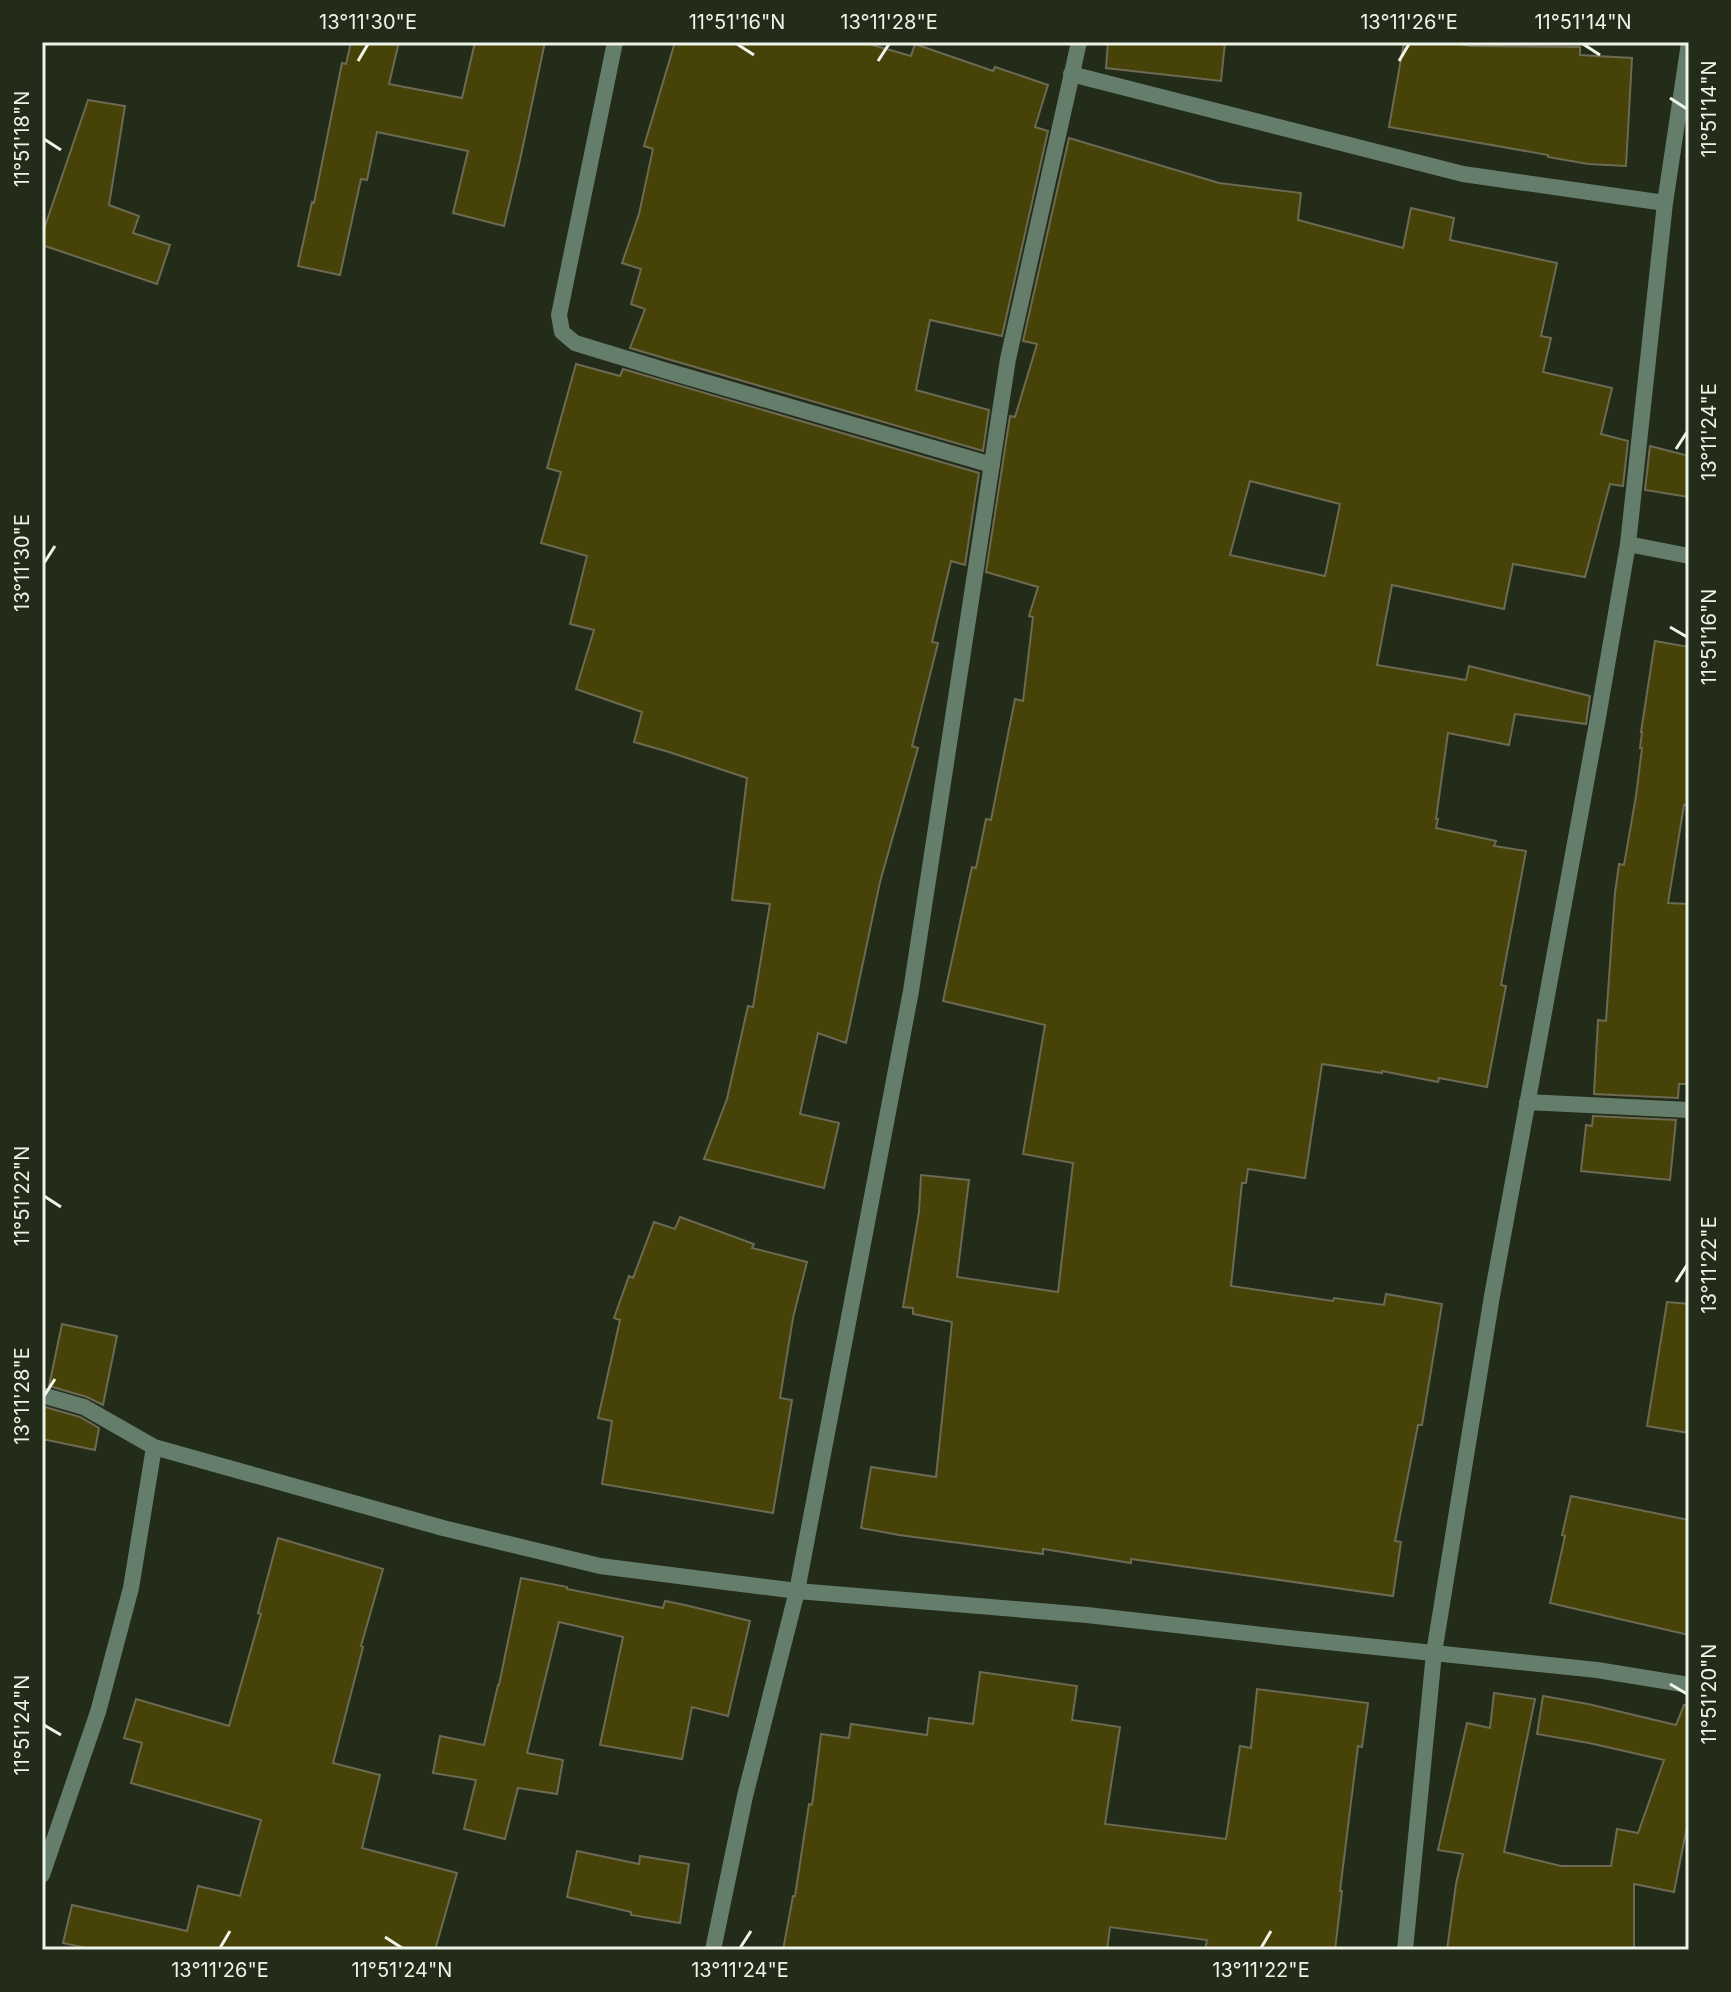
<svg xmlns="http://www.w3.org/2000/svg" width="1731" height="1992" font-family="Inter,sans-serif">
<rect width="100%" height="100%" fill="#232b19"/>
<!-- building -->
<path fill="#474207" stroke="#6c6a53" stroke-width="2" fill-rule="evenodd" d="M351 42H399L389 84 462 98 475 42H545L520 160 504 226 453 213 468 151 377 132 367 180 361 179 340 275 298 266 312 202 314 203 342 63 346 64Z
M675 42H862L911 56 915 44 993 71 995 67 1048 85 1035 127 1048 131 1002 336 930 320 916 390 989 410 983 451 630 348 645 309 631 304 641 269 622 263 639 214 653 149 644 146Z
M1108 42H1225L1221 81 1106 68Z
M1404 42H1449L1470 46 1580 47V55L1632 58 1626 166 1588 164 1548 157V155L1389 127Z
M88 100 125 106 109 205 139 216 133 233 170 245 157 284 42 245V235Z
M1069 138 1219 183 1301 193 1298 220 1403 248 1411 208 1454 218 1450 240 1557 263 1541 336 1551 338 1543 372 1612 388 1601 434 1628 441 1623 486 1610 484 1585 577 1513 564 1504 609 1392 585 1377 665 1466 680 1469 666 1590 696 1586 724 1515 714 1509 745 1448 733 1436 819H1438L1436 828 1496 841 1494 846 1526 851 1501 985 1506 986 1487 1087 1439 1078 1438 1082 1382 1071V1073L1322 1064 1305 1178 1248 1169 1246 1183H1242L1231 1286 1333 1301 1334 1298 1384 1305 1386 1294 1442 1304 1422 1425H1418L1395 1541 1401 1542 1393 1596 1131 1559V1563L1043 1549V1554L899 1535 861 1528 871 1467 936 1477 952 1322 913 1314V1308L903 1307 919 1212 921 1175 969 1180 957 1277 1058 1292 1073 1163 1023 1154 1045 1025 943 1001 972 867 976 868 986 819 991 820 1015 699 1023 701 1033 617 1029 616 1038 587 986 572 1010 416 1015 417 1037 344 1023 341ZM1250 481 1340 504 1325 576 1230 555Z
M576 364 620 376 623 369 979 473 965 565 951 561 932 642 938 643 912 746 918 748 880 882 846 1043 818 1033 800 1114 839 1123 824 1188 704 1159 727 1099 748 1006 753 1007 770 904 732 900 747 778 669 752 634 742 642 712 576 689 594 630 570 624 587 556 541 543 561 472 547 468Z
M1650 446 1689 456V497L1645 490Z
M1655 641 1689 647V806L1684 805 1668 903 1689 904V1084H1679L1678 1098 1594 1094 1598 1020 1606 1021 1615 893 1619 864 1624 865 1636 796 1642 748H1640L1642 732H1641Z
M1593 1116 1676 1120 1670 1180 1581 1171 1586 1125 1592 1126Z
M680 1217 754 1244 752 1248 807 1262 793 1318 780 1398 792 1400 773 1513 602 1484 612 1421 598 1418 620 1320 614 1318 629 1276 633 1278 654 1222 675 1229Z
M1667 1302 1689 1304V1433L1647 1426Z
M62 1324 117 1336 103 1405 87 1397 49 1386Z
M45 1407 80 1417 99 1428 95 1450 42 1439V1421Z
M1571 1496 1689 1520V1635L1550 1603 1565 1536 1562 1535Z
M278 1538 383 1569 361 1646 363 1647 333 1763 380 1775 362 1848 457 1873 435 1950H95L63 1943 72 1905 187 1931 198 1886 240 1896 261 1820 131 1783 142 1743 124 1738 136 1699 229 1726 261 1614 258 1613Z
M521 1578 567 1587V1589L663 1608 665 1601 685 1605 750 1621 728 1716 692 1707 682 1759 600 1745 623 1637 559 1622 527 1753 563 1760 557 1794 518 1788 505 1839 464 1829 476 1780 433 1773 440 1736 484 1745 498 1685H499Z
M980 1672 1077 1686 1072 1720 1120 1727 1105 1824 1226 1839 1240 1746 1251 1748 1257 1689 1368 1703 1362 1747 1358 1746 1340 1891H1342L1335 1950H1205L1207 1940 1110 1927 1107 1950H783L793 1896H795L809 1804 812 1805 821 1734 849 1738 851 1724 927 1735 929 1718 973 1724Z
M1494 1693 1535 1699 1504 1852 1561 1866H1611L1617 1829 1638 1833 1664 1760 1589 1743 1537 1734 1543 1696 1588 1704 1676 1725 1684 1705 1689 1706V1816L1674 1892 1634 1884V1950H1447L1456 1884 1463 1854 1438 1850 1467 1723 1490 1728Z
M577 1851 639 1864 640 1856 689 1864 680 1923 631 1915V1912L567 1897Z"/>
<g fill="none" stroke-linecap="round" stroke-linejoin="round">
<!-- street -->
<path stroke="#647e6b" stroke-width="16" d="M615 42 559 315 562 332 575 343 667 371 992 465
M1071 74 1463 174 1665 203
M1628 544 1689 556
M1527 1102 1689 1110
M42 1395 84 1407 154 1447 443 1528 600 1566 797 1591 1087 1615 1289 1638 1597 1670 1689 1685
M42 1875 98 1712 131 1588 154 1447
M713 1950 745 1796 797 1591 911 991 1008 359 1079 42
M1405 1950 1434 1653 1492 1296 1597 723 1628 544 1665 203 1689 43"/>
</g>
<!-- ticks -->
<path fill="none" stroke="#eef4e8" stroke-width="3" d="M737 44 754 55M1583 44 1600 55M358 61 368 44M878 61 889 44M1399 61 1409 44M1670 98 1687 109M44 139 61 150M1676 449 1687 432M44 563 55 546M1670 627 1687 637M44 1196 61 1207M1676 1282 1687 1265M44 1396 55 1379M1670 1684 1687 1694M44 1725 61 1735M385 1937 402 1948M220 1948 230 1931M740 1948 751 1931M1261 1948 1271 1931"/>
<!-- border -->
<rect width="1731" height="1992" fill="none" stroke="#232b19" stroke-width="88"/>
<rect x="44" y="44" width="1643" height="1904" fill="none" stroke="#eef4e8" stroke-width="3"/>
<g font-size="20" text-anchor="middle" fill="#eef4e8">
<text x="368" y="29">13°11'30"E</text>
<text x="737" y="29">11°51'16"N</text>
<text x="889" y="29">13°11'28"E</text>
<text x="1409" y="29">13°11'26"E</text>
<text x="1583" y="29">11°51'14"N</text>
<text transform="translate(1709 109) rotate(-90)" y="7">11°51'14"N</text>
<text transform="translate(22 139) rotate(-90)" y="7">11°51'18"N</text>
<text transform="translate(1709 432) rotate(-90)" y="7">13°11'24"E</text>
<text transform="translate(22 563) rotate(-90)" y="7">13°11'30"E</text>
<text transform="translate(1709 637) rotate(-90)" y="7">11°51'16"N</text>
<text transform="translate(22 1196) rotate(-90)" y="7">11°51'22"N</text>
<text transform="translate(1709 1265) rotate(-90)" y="7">13°11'22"E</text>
<text transform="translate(22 1396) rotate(-90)" y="7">13°11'28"E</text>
<text transform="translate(1709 1694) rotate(-90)" y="7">11°51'20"N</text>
<text transform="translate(22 1725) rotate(-90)" y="7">11°51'24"N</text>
<text x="220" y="1977">13°11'26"E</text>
<text x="402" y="1977">11°51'24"N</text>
<text x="740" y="1977">13°11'24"E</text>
<text x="1261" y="1977">13°11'22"E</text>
</g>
</svg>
